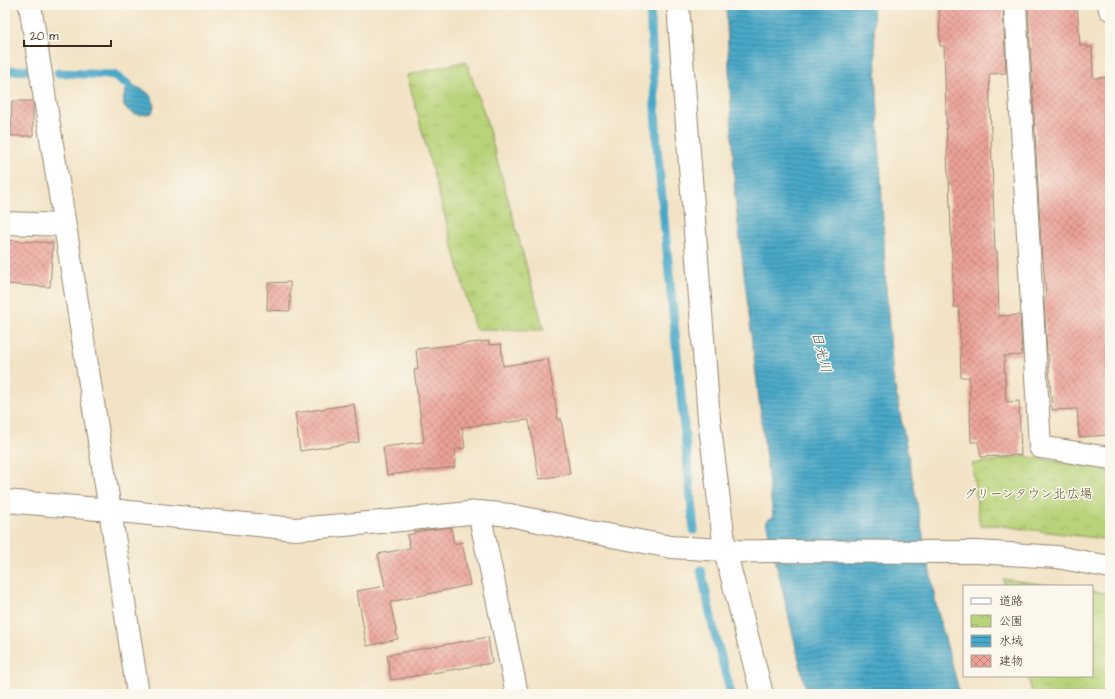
<svg xmlns="http://www.w3.org/2000/svg" width="1115" height="699" font-family="'Architects Daughter','Klee One',sans-serif">
<defs>
<pattern id="grass-tufts" width="24" height="20" patternUnits="userSpaceOnUse"><rect width="24" height="20" fill="#b8d379"/><path d="M3 7l-1-3M5 7V3M7 7l1-3M15 17l-1-3M17 17v-4M19 17l1-3" fill="none" stroke="#9fb568"/></pattern>
<pattern id="park-crowns" width="20" height="18" patternUnits="userSpaceOnUse"><rect width="20" height="18" fill="#b8d379"/><path d="M2 6a3 3 0 1 1 6 0M12 15a3 3 0 1 1 6 0" fill="none" stroke="#9fb568"/></pattern>
<pattern id="water-rules" width="6" height="5" patternUnits="userSpaceOnUse"><rect width="6" height="5" fill="#48a8c7"/><path d="M0 2.5h6" fill="none" stroke="#3d89a1"/></pattern>
<pattern id="building-cross-hatch" width="8" height="8" patternUnits="userSpaceOnUse"><rect width="8" height="8" fill="#eca198"/><path d="M0 0l8 8M0 8l8-8" fill="none" stroke="#c0837b"/></pattern>
</defs>
<rect width="100%" height="100%" fill="#fbf7ec"/>
<filter id="ink" filterUnits="userSpaceOnUse"><feTurbulence type="fractalNoise" baseFrequency=".025" numOctaves="2"/><feDisplacementMap in="SourceGraphic" scale="8" xChannelSelector="R" yChannelSelector="G"/><feConvolveMatrix kernelMatrix="1 2 1 2 8 2 1 2 1" color-interpolation-filters="sRGB"/></filter>
<filter id="wash" filterUnits="userSpaceOnUse"><feTurbulence type="fractalNoise" baseFrequency=".012" numOctaves="4" result="noise"/><feDisplacementMap in="SourceGraphic" scale="16" xChannelSelector="R" yChannelSelector="G"/><feGaussianBlur stdDeviation="0.9" result="paint"/><feColorMatrix in="noise" values="0 0 0 0 0 0 0 0 0 0 0 0 0 0 0 0 0 1.4 0 .05"/><feComposite in="paint" operator="in"/></filter>
<g filter="url(#wash)">
<rect width="100%" height="100%" fill="#f2e3c6"/>
<!-- grass -->
<path fill="url(#grass-tufts)" stroke="#7a7e4c" d="M466 61 485 116 544 330 475 329 407 75Z"/>
<!-- park -->
<path fill="url(#park-crowns)" stroke="#7a7e4c" d="M1024 456 1110 470V540L994 525 980 526 972 464Z
M1003 579 1055 586H1005Z
M1092 591 1110 594V694H1032L1028 676H1092Z"/>
<!-- water -->
<path fill="url(#water-rules)" stroke="#426972" d="M726 5H873L886 287 893 376 937 609 960 694H807L766 521 773 517 735 198Z
M129 85C144 88 159 96 152 113 139 116 135 116 124 107 123 99 124 91 129 85Z"/>
<g fill="none" stroke-linecap="round" stroke-linejoin="round">
<!-- stream -->
<path stroke="#48a8c7" stroke-width="9" d="M650 5 657 147 694 530
M5 71 30 70
M58 73 114 75 129 85
M701 570 713 627 731 694"/>
</g>
<g id="blocks">
<!-- building -->
<path fill="url(#building-cross-hatch)" d="M939 5H1003L1006 73 989 74 995 251H997L999 316 1020 315 1022 355 1004 356 1006 402 1019 401 1021 455 981 457 978 442H971L969 377H961L959 307H954L949 178H948L944 46H940Z
M1028 5H1077L1080 46 1087 45V48L1092 47 1093 78 1110 77V435L1079 437 1077 409 1052 410 1048 354H1047L1044 300 1046 297 1043 260H1042Z
M12 101H33V136H11Z
M5 240 53 243 50 287 5 284Z
M290 282V311L267 310 268 283Z
M489 341V345L501 344 503 366 548 359 558 420 561 419 570 474 539 479 529 420 462 427 465 448 455 449 456 462H454L455 467 387 475 383 447 424 442 414 370 418 369 416 349Z
M354 404 359 442 300 451 295 413Z
M451 527 454 544 462 542 470 585 390 602 398 639 367 646 357 591 385 586 378 554 410 548 407 535 414 534V532Z
M488 637 492 663 391 680 387 655Z"/>
</g>
</g>
<g filter="url(#ink)">
<use href="#blocks" fill-opacity="0" stroke="#968672" stroke-width="1"/>
<g fill="none" stroke-linecap="round" stroke-linejoin="round">
<!-- minor casing -->
<g stroke="#968672" stroke-width="24">
<path id="minor" d="M30 5 110 510 295 529 381 522 479 512 510 515 591 532 671 547 739 551 955 552
M678 5 709 419 725 550 762 694
M1015 5 1040 447 1110 458
M1109 5 1110 9
M5 223 65 225
M5 501 110 510 138 694
M479 512 517 694"/>
</g>
<!-- tertiary casing -->
<g stroke="#968672" stroke-width="24">
<path id="tertiary" d="M955 552H977L1057 557 1110 567"/>
</g>
<!-- minor -->
<use href="#minor" stroke="#fff" stroke-width="22"/>
<!-- tertiary -->
<use href="#tertiary" stroke="#fff" stroke-width="22"/>
</g>
</g>
<g text-anchor="middle" stroke-width="3" stroke-linejoin="round" paint-order="stroke">
<!-- park labels -->
<g font-size="13" fill="#5a5435" stroke="#fbf7ec">
<text x="1028" y="498">グリーンタウン北広場</text>
</g>
<!-- water labels -->
<g font-size="14" font-style="italic" fill="#405c62" stroke="#fbf7ec">
<text transform="translate(822 352) rotate(76)" y="5">日光川</text>
</g>
</g>
<!-- margin -->
<rect width="1115" height="699" fill="none" stroke="#fbf7ec" stroke-width="20"/>
<!-- legend -->
<rect x="963" y="585" width="130" height="92" fill="#fbf7ec" stroke="#aea59a"/>
<rect x="971" y="598" width="20" height="6" fill="#ffffff" stroke="#aea59a"/>
<text x="999" y="605" font-size="12" fill="#3b2a1e">道路</text>
<rect x="971" y="615" width="20" height="12" fill="url(#park-crowns)" stroke="#aea59a"/>
<text x="999" y="625" font-size="12" fill="#3b2a1e">公園</text>
<rect x="971" y="635" width="20" height="12" fill="url(#water-rules)" stroke="#aea59a"/>
<text x="999" y="645" font-size="12" fill="#3b2a1e">水域</text>
<rect x="971" y="655" width="20" height="12" fill="url(#building-cross-hatch)" stroke="#aea59a"/>
<text x="999" y="665" font-size="12" fill="#3b2a1e">建物</text>
<!-- scale -->
<path d="M24 40v6h87v-6" fill="none" stroke="#3b2a1e" stroke-width="2"/>
<text x="30" y="40" font-size="12" fill="#3b2a1e" stroke="#fbf7ec" stroke-width="3" paint-order="stroke">20 m</text>
</svg>
